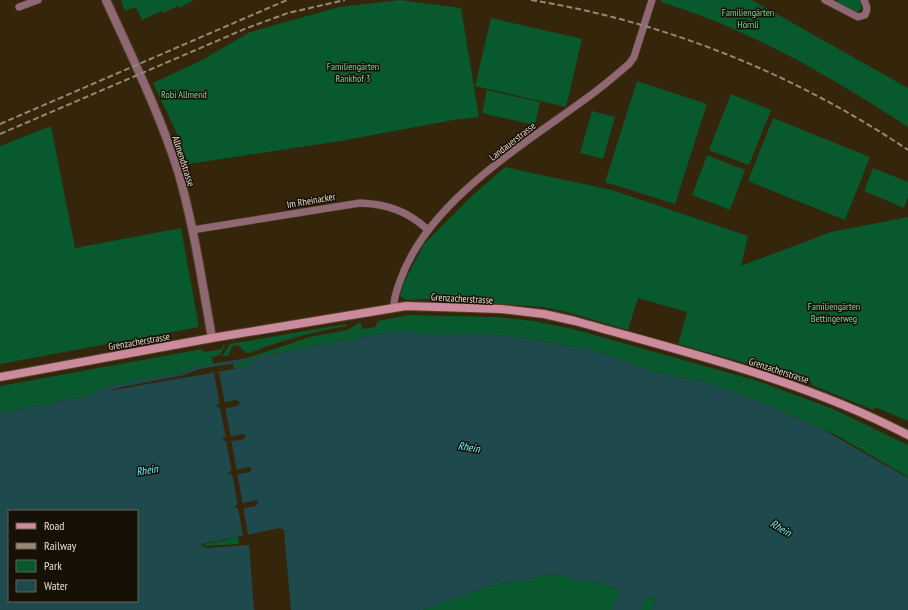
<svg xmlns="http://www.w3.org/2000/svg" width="908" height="610" font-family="'PT Sans Narrow',sans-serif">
<rect width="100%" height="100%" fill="#35250b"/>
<!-- green -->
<path fill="#08592d" d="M121 0H194L179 8 178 6 163 13 162 11 142 20 136 7 125 11Z
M400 0 461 8 479 117 453 120 341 141 188 164 179 138 153 83 202 60 250 32 339 7Z
M662 0H752L908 88V127C832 77 749 29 661 2Z
M839 0H861L862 8 856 13 838 4 836 1Z
M491 18 582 39 566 107 475 86Z
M637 81 707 104 675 204 605 182Z
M487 90 540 102 535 125 482 113Z
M731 94 771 110 749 165 709 150Z
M592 111 615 117 603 159 580 153Z
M773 118 870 157 845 220 748 181Z
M51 126 75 248 181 228 199 327 0 364V146Z
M707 155 745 170 730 210 692 195Z
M505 167 612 190 748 236 741 266 831 232 908 217V421L875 407 873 410 812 385 811 381 806 383 767 369 678 344 687 312 638 298 628 330 567 312 543 307 432 299 406 300 400 296 404 282 424 244 473 195Z
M873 168 908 182V197L904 208 864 191Z
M408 315 495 317 534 321 573 329 758 381 833 409 908 445V477L838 436 752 398 707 383 656 372 593 350 517 337 484 334 425 335 410 331H396L258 357 256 361 247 358 310 337 348 330 360 322 363 329 375 327 378 321Z
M346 324V326C312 332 281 341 249 353H246L238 345 232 346 228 356H222L230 344Z
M223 345 225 346 220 355 212 357 213 364 199 366 184 372 104 388 91 395 0 413V386L202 349 204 352 222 349Z
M247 361 254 364 252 366 234 369 233 363Z
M238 537 239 544 203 546 205 544Z
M553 574 619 588 612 610H423L485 587Z
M646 595 656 599 652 610H641Z"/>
<!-- water -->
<path fill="#1e4a4d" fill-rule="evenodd" d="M396 331H410L425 335 484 334 517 337 593 350 656 372 708 383 752 398 822 429 908 478V610H652L656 599 646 595 641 610H612L619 588 553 574 485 587 423 610H291L284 530 280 528 202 544V546L206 548 249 545 254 610H0V413L91 395 108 386 184 372 199 366 247 358 256 361 258 357ZM247 361 254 364 251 366 108 391 122 387 184 375 200 369ZM236 400 240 402 238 406 222 409 216 406 218 404ZM242 434 246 435 244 439 228 442 222 440 224 438ZM248 467 252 468 250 472 234 475 228 473 230 471ZM256 500 258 502 256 506 241 509 234 507 236 505ZM9 511H137V601H9Z"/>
<!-- pier -->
<path fill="#35250b" d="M219 372 225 405 220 406 214 373Z
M225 406 231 438 226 439 220 407Z
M231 439 237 471 232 473 226 440Z
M232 473H237L243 505 238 506Z
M243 506 248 535 243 536 238 507Z"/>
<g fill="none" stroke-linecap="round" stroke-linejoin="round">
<!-- minor casing -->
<g stroke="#51422a" stroke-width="8">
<path id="minor" d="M825 0 858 17 865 15C868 9 867 6 864 0
M19 7 38 0
M192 230 360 203C387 204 407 211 427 229
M394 308C393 299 397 290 400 281 427 203 520 147 584 100 600 89 615 76 629 64L634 57 652 0"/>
</g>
<!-- tertiary casing -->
<g stroke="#51422a" stroke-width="10">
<path id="tertiary" d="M106 0C131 55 160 114 178 171 194 226 202 282 212 338"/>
</g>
<!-- secondary casing -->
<g stroke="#51422a" stroke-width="10">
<path id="secondary" d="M0 377 212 338 406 306 501 309 544 314 575 321C688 353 803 380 908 435"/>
</g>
<!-- minor -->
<use href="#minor" stroke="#906873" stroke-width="7"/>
<!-- tertiary -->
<use href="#tertiary" stroke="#906873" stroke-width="8"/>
<!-- secondary -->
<use href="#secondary" stroke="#cb8b9d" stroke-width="8"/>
<!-- rail -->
<path stroke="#968874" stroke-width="2" stroke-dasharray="6 3" stroke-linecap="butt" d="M531 0C666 22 795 74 908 150
M0 124 287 0
M0 134 247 28 288 13 345 0"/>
</g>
<g text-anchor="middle" stroke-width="3" stroke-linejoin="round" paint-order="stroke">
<!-- park labels -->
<g font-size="10" fill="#6cdd91" stroke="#171006">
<text x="748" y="16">Familiengärten<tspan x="748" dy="12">Hörnli</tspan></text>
<text x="353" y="70">Familiengärten<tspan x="353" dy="12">Rankhof 3</tspan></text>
<text x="184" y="98">Robi Allmend</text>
<text x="834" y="310">Familiengärten<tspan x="834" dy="12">Bettingerweg</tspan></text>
</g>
<!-- street labels -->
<g font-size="10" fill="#e6dbcc" stroke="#171006">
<text transform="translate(512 141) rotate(-38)" y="4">Landauerstrasse</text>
<text transform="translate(184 161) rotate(72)" y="4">Allmendstrasse</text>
<text transform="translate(311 200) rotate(-10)" y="4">Im Rheinacker</text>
<text transform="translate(462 298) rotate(3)" y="4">Grenzacherstrasse</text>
<text transform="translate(139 341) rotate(-10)" y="4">Grenzacherstrasse</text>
<text transform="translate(779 370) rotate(18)" y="4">Grenzacherstrasse</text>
</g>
<!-- water labels -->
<g font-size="11" font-style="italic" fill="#6bf5ff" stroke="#171006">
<text transform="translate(469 447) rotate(9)" y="4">Rhein</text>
<text transform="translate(147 470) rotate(-10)" y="4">Rhein</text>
<text transform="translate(781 528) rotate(31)" y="4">Rhein</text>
</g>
</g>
<!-- legend -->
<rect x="8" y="510" width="130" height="92" fill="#171006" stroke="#6a6155"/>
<rect x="16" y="523" width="20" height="6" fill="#cb8b9d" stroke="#6a6155"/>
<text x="44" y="530" font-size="12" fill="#e6dbcc">Road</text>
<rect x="16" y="543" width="20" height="6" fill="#968874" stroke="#6a6155"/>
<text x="44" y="550" font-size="12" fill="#e6dbcc">Railway</text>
<rect x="16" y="560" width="20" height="12" fill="#08592d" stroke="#6a6155"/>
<text x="44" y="570" font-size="12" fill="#e6dbcc">Park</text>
<rect x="16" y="580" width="20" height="12" fill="#1e4a4d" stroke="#6a6155"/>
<text x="44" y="590" font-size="12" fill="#e6dbcc">Water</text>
</svg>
